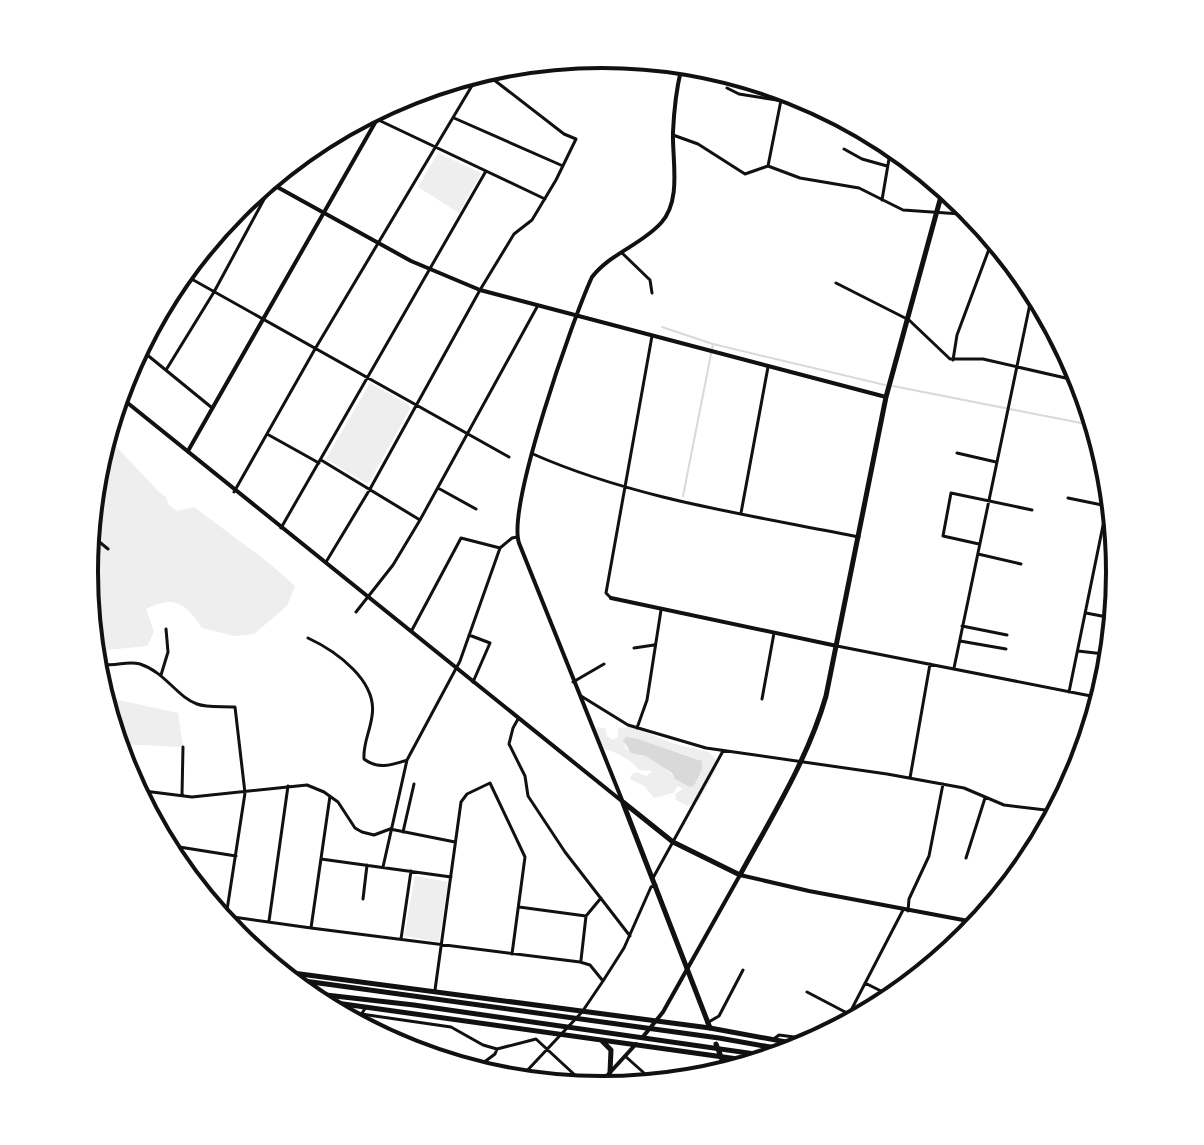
<svg xmlns="http://www.w3.org/2000/svg" width="1204" height="1145" font-family="'Work Sans',sans-serif">
<rect width="100%" height="100%" fill="#fff"/>
<!-- green -->
<path fill="#eee" fill-rule="evenodd" d="M438 153 481 173 459 213 418 187Z
M370 383 409 405 410 409 368 484 326 459Z
M110 440 159 492 167 498 168 504 177 511 194 507 269 563 295 586 287 606 254 634 234 636 202 628C187 604 174 594 146 609L154 632 147 646 106 650 102 667 84 572Z
M109 698 178 713 183 747 118 744Z
M598 727 606 729 607 736 613 740 618 737V728L632 727 675 744 709 752 717 761 716 770 699 800 687 806 676 800 675 794 683 789 678 786 673 793 654 798 644 786 630 779 632 774 636 772 647 776 652 771 639 770C632 760 615 751 603 749L595 729ZM625 738 638 739 698 759 702 763 694 786C674 783 664 762 643 755 636 752 633 753 625 748Z
M415 876 448 882 439 942 404 936Z"/>
<!-- water -->
<path fill="#d9d9d9" d="M626 737 638 739 702 761V769L694 786 690 787 675 779 672 773 646 756 631 753 623 740Z"/>
<g fill="none" stroke-linecap="round" stroke-linejoin="round">
<!-- stream -->
<path stroke="#d9d9d9" stroke-width="2" d="M662 327 713 344 885 385
M893 386 1091 425
M683 496 713 344"/>
<!-- minor -->
<path stroke="#111" stroke-width="3" d="M727 88 739 94 821 107
M370 116 545 199
M454 118 563 166
M673 135 698 144 745 174 768 166 800 178 859 188 903 210 975 215
M844 149 862 159 887 166
M768 166 783 90
M882 200 890 153
M622 253 650 280 652 293
M188 277 509 457
M836 283 909 320 950 359H983L1083 382
M140 349 211 407
M953 360 957 335 992 241
M166 370 214 292 275 179
M267 434 319 463
M957 453 996 462
M533 454C635 499 750 515 859 537
M321 460 420 520
M438 488 476 509
M234 492 315 349 476 79
M1068 498 1107 506
M741 513 768 367
M281 528 486 171
M91 535 108 549
M979 544 943 536 951 493 1032 510
M978 554 1021 564
M326 562 370 489 480 290 514 234 532 220 556 180 576 139 564 134 489 76
M611 598 606 593 652 336
M356 612 393 565 420 520 537 307
M1086 613 1112 618
M1110 617 1115 599
M962 626 1007 635
M412 630 461 538 500 548
M469 635 490 643 473 682
M308 638C336 651 378 681 372 716 370 732 363 743 364 759 378 770 392 765 407 760
M960 641 1006 649
M837 646 1096 697
M634 648 654 645
M1078 651 1104 654
M103 664C116 667 127 660 140 664 165 672 177 697 197 704 207 708 223 706 235 707L245 793 225 923
M954 668 1031 299
M161 675 168 652 166 629
M573 682 604 664
M1069 692 1107 506
M581 696 628 725 706 748 887 774 964 788 1004 805 1054 811
M762 699 774 633
M518 719 513 728 509 744 525 776 528 796 565 852 630 936
M637 728 647 700 661 610
M910 778 930 664
M136 790 192 797 307 785 324 792 338 802 355 828 362 832 374 835 390 829 455 842
M182 795 183 747
M403 832 414 784
M173 846 236 856
M966 858 985 798
M321 859 451 877
M383 867 407 760 460 661 500 548 512 538 517 537
M653 878 723 751
M363 899 367 865
M519 907 586 916
M908 911 909 899 929 856 943 784
M219 915 311 928 330 796
M269 921 288 786
M311 928 580 962 590 965 603 981
M401 939 411 871
M581 960 586 916 601 898
M865 983 887 994
M435 990 461 802 467 794 490 783 525 857 512 954
M807 992 849 1014
M361 1014 451 1027 483 1045 497 1049 536 1039 590 1089
M357 1021 366 1007
M845 1022 903 910
M707 1023 719 1016 743 970
M775 1038 779 1035 817 1040
M625 1056 643 1072 648 1082
M479 1066 495 1054 497 1049
M523 1075 582 1012 603 981 624 948 651 887 656 885"/>
<!-- tertiary -->
<path stroke="#111" stroke-width="4" d="M270 183 411 261 480 290 886 397
M188 451 384 107
M611 598 837 646
M622 800 519 543C507 506 573 318 592 277 611 253 641 245 661 223 682 200 672 160 673 132 674 110 676 91 681 70
M642 1038 663 1012 740 875
M594 1090 636 1044"/>
<!-- secondary -->
<path stroke="#111" stroke-width="4" d="M119 396 623 802
M740 875 809 891 979 923"/>
<!-- primary -->
<path stroke="#111" stroke-width="5" d="M623 802 673 842 740 875C771 818 808 759 826 696L886 397 943 189
M623 803 710 1028"/>
<!-- trunk -->
<path stroke="#111" stroke-width="5" d="M285 972 710 1028 808 1046
M297 980 719 1038 798 1052
M317 994 414 1005 776 1057
M329 1002 752 1061
M602 1041 611 1050 610 1072
M716 1044 725 1067"/>
</g>
<!-- crop -->
<path d="M0 0H1204V1145H0ZM98 572a504 504 0 1 1 1008 0a504 504 0 1 1-1008 0Z" fill="#fff" fill-rule="evenodd"/>
<path fill="none" stroke="#111" stroke-width="4" d="M98 572a504 504 0 1 1 1008 0a504 504 0 1 1-1008 0Z"/>
</svg>
